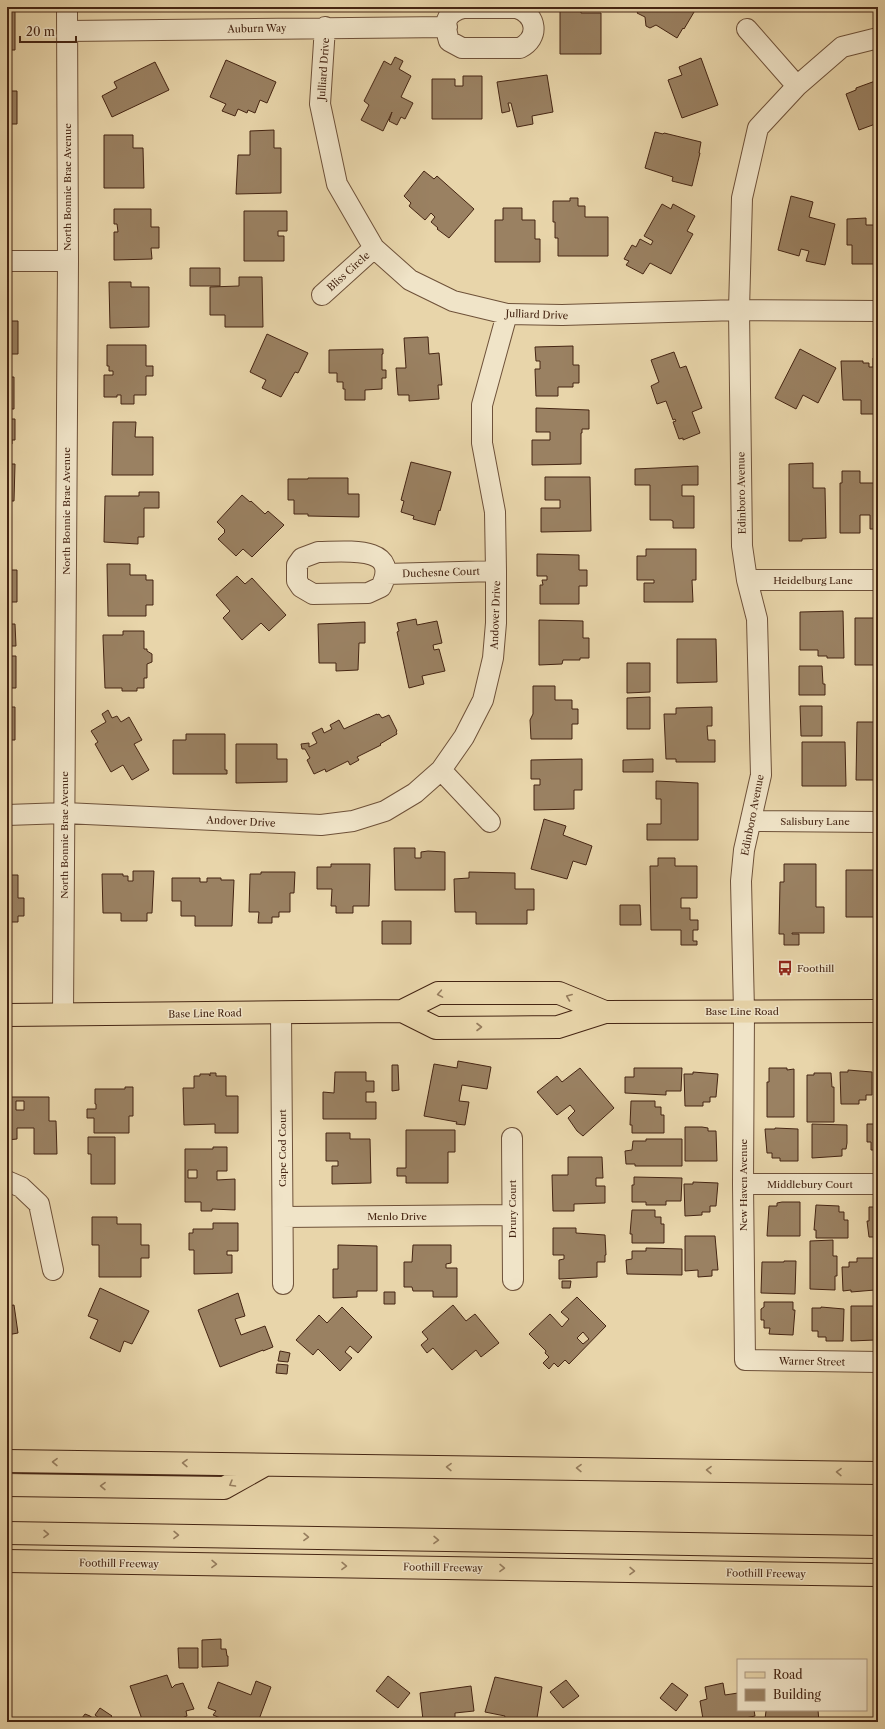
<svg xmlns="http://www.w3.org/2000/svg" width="885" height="1729" font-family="'Libre Caslon Text',serif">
<rect width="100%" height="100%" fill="#e8d5aa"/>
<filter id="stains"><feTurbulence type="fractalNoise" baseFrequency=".005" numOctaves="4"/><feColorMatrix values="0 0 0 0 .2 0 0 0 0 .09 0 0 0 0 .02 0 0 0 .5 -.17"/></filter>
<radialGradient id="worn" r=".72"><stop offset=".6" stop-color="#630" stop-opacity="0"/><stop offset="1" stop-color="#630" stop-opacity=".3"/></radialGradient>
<!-- building -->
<path fill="#9a8162" stroke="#452513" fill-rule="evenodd" d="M7 7H15V50H7Z
M581 7V13H601V54H560V8Z
M641 7H697L684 29 683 28 677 38 656 25 650 28 646 26 645 17 637 13Z
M395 57 403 61 399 69 411 76 401 97 413 103 405 119 401 117 397 125 389 121 392 112 383 131 361 120 369 105 364 101 384 61 391 65Z
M701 58 718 105 682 118 668 80 682 75 679 67Z
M226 60 276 82 267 103 260 100 255 113 248 110 247 113 238 109 235 116 222 111 226 104 210 97Z
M155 62 169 90 112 117 102 96 117 88 114 82Z
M547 75 553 112 532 116 533 124 517 127 511 103H508L510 111 502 113 497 82Z
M463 76H482V119H432V79H455V86H463Z
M878 80V123L859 130 846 94 856 90V88Z
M7 91H17V124H7Z
M274 130V148H281V193L236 194 238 155H250V131Z
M655 132 663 134 664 133 701 142 699 153H700L692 186 672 181 673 177 645 168Z
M104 135H133V148H143L144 188H104Z
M7 164H11V189H7Z
M424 171 434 179 437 176 474 209 449 238 437 229 438 228 431 222 435 217 431 213 425 220 409 206 411 203 404 196Z
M791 196 813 202 809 217 835 224 825 265 806 261 809 251 801 249 799 256 778 250Z
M570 198H578V206H585V217H608V256H558V238H555V222H553V201H570Z
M662 204 671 209 673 204 695 216 687 231 693 234 671 274 650 263 643 274 626 265 629 261 624 259 632 245 636 247 640 239 651 245 653 241 644 236Z
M503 208H522V220H535V239H540V262H495V220H503Z
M114 209H151V227H159V248H151L152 259 114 260V232H118L117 224H114Z
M244 211H287V231H278V236H284V261H244Z
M866 218V225H877V218H878V264H852V245H847V219Z
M190 268H220V286H190Z
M239 277H262L263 327H225V315H210V287L239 286Z
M109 282H131V287H149V327L110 328Z
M7 321H18V354H7Z
M267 334 308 353 298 373 295 372 281 397 262 388 266 380 250 372Z
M428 337 429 354 439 353 442 385H438L439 399 409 401V395H398L396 368H406L404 338Z
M107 345H146V366H153V376H146V395H134V404H121V395H117V397H104V375H113V371H109V366H107Z
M573 346V365H579V383H573V387H558V396H536L535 369H540V361H536L535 347Z
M383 349V354H382V370H386V378H382V389L365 390V400H345V389H343V382H337V373H329V350Z
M800 349 836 368 818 403 803 395 796 409 775 398Z
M674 352 680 368 686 366 702 408 692 412 700 433 683 440V438L679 439 673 422 676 421 675 419 673 420 666 401 657 404 651 386 659 382 651 360Z
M873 358H878V414H861V400H843L841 361H863V363H869V367H873Z
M7 377H14V409H7Z
M536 408 589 410V429H582V433H581V464L532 465V440H550V432H536Z
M7 419H15V440H12V444H7Z
M113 422H136L135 437H153V475H112Z
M411 462 451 472 440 511 439 510 435 525 413 519 414 516 401 512 404 501 401 500Z
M813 463V488H825L826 538 802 539V541H789V464Z
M7 464H15L14 501H7Z
M698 466V485H682V496H694V528H673V521L671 520H650V485H635V469Z
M842 471H860V483H878V529H870V515H860V533H840V483H842Z
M545 477H590L591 531 541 532V508H560V500H545Z
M308 478H348V494H359V517L308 516V514H294V500H288V479H308Z
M139 492H159V508H144V537H138V544L104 542 105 496H139Z
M242 495 250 502 251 501 265 514 268 511 284 525 252 557 243 549 236 556 218 539 225 532 224 531 225 530 217 522Z
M646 549H696V580H692L693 602H644V583H654V580H637V556H646Z
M537 554 579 555V570H587V586H579V604H540V585H543L542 580H547V576H537Z
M107 564H130V575H146V580H153V605H146V616H108Z
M7 570H17V602H7Z
M237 576 245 584 252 578 286 615 269 631 261 623 242 640 223 618 230 611 216 595Z
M843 611 844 658H827V656H818V650H800V612Z
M855 618H876L875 642H878V665H855Z
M416 619 417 625 437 621 442 643 433 645 434 650 439 649 445 671 422 676 424 684 409 688 397 632 399 631 397 623Z
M539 620 583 621V638H589V658H580V660H563L562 664 539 665Z
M365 622V643H359L358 670 336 671V663H319L318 624Z
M7 624H15L16 646H7Z
M123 631H144V649H147V651L152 654V662L147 664V678H144V688H137V691H122V688H105L103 637V635H123Z
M677 639H716L717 682 677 683Z
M7 656H16V688H7Z
M627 663H650V692L627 693Z
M799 666H822L823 684H825V695H799Z
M533 686H555V700H572V709H578V724H572V739H531L530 720 533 714Z
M650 697V729H627V698Z
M800 706H822V736H801Z
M7 707H15V740H7Z
M712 707V726H707L708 740H715V762H676V759H666L664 714H676V708Z
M108 710 112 718 117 716 121 722 129 717 142 740 134 744 149 770 132 780 123 765 111 772 95 744 98 742 91 731 106 722 102 714Z
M377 714V715L379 714 382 718 389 715 397 731 396 732 397 734 380 744 381 745 357 757 359 760 350 765 348 761 326 772 325 769 314 774 307 760 310 758 305 749H302L301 744 309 743V747L317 743 312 733 322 728 324 733 332 729 330 725 339 720 344 729Z
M857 722H878V764H875V780H856Z
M186 734H225V770H227V774H173V740H186Z
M802 742H845L846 786H802Z
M236 744H277V759H287V782L236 783Z
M582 759V790H574V809L534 810V785H540V779H531V760Z
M653 759V772H623V760Z
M656 781 698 783V840H647V824H661V799H656Z
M544 819 566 826 563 835 592 846 586 865 573 861 567 879 531 869Z
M394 848H415V858H421V852L428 851 445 852V890H395Z
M658 858H675V866H697V898H681V908H690V920H698V930H693V941H697V945H681V930H651L650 866H658Z
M331 864H370L369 906H353V913H336V906H331L332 889H317V867H331Z
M784 864H816V907H824V933H792V934H799V945H784V934H779L780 882H784Z
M846 870H878V917H846Z
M133 871H154L152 913H147V921H121V913H103L102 874H123V876H128V881H133Z
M261 872H295L294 893H290V912H279V917H272V923H258L259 912H249L250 874H261Z
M469 872 515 873V889H534V910H527V924H476V912H455L454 879 469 878Z
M7 875H18V898H24V916H18V922H7Z
M172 878H200V882H207V878H221V880H234L232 926H195V916H181V901H172Z
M620 905H640L641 925H620Z
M382 921H411V944H382Z
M458 1061 491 1067 487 1089 462 1085 459 1101 469 1102 465 1125 456 1124 457 1122 424 1116 434 1064 457 1068Z
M392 1065H398L399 1090 392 1091Z
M580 1068 614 1108 583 1136 577 1131 568 1118 575 1111 570 1105 557 1115 537 1092 557 1076 562 1082Z
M634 1068H682L681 1091H666V1095L625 1093V1077H634Z
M769 1068H787V1070L794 1069V1117H767V1082H769Z
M848 1070 872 1072V1095H866V1100H859V1104H841L840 1072H848Z
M335 1072H366V1081H374V1092H366V1102H376V1119H323V1092L334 1093Z
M693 1072 718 1074 716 1097H710V1102H703V1106H685L684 1074H693Z
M210 1073H216V1076H226V1096H238V1133H215V1124L184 1125 183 1088H194V1076H200V1074H209L210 1076Z
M814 1073H831L832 1087H834V1122H807V1075H814Z
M125 1087H133V1116H129V1133H94V1118H87V1109H96V1104H95V1089H125Z
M7 1097H49V1121H56L57 1154H34V1128H17V1139L7 1140ZM16 1101H24V1110H16Z
M631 1101H655V1107H661V1115H664V1133H632V1125H630Z
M812 1124 847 1125V1143L846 1149H842V1156L812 1158Z
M867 1124H878V1156H876V1150H871V1142H867Z
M685 1127H702L708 1128V1131H716L717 1161H685Z
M775 1128 798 1129V1161H780V1158H772V1153H767L765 1129H775Z
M406 1130H455V1152H448V1183H406V1176H397V1168H406Z
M326 1133H350V1139H370L371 1183 332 1184V1166H338V1161H326Z
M88 1137H115V1184H91V1154H88Z
M646 1139H682V1166H635V1164H626L625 1151 632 1150 633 1141H646Z
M213 1147H227V1171H217V1180L235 1179V1210L212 1209V1211H201V1202H185V1149H213ZM188 1170H197V1178H188Z
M568 1157H602L603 1178H596V1186H605V1203L574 1204V1211H553L552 1175H568Z
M634 1177 682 1178 681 1201H666V1205H646V1202H632V1185H634Z
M693 1182 718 1183 716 1206H710V1212H702V1215L685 1216 684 1184H693Z
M782 1202H800V1236H767L769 1206H777V1203Z
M816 1205 839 1206V1212H844V1220H848V1238H816V1230H814Z
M869 1207H878V1237H869L867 1221H869Z
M632 1210H655V1217H661V1224H664V1243H632V1234H630Z
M92 1217H117V1224H141V1245H149V1258H141V1277H99V1245H92Z
M213 1223H238V1251H227V1255H232V1273L194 1274V1250H189V1233H193V1229H213Z
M553 1228H576V1233L605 1235 606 1255H605V1262H597V1277L559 1279V1260L564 1259V1255H553Z
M7 1229H8L9 1271H7Z
M685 1236H715L718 1270H712V1276L698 1277V1270L685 1271Z
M833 1240V1256H837V1276H835V1290L810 1289V1241Z
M338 1245 377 1246V1291H357V1297L333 1298V1269H338Z
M413 1245H451V1263L446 1264V1268H457V1297H433V1291H413L412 1287H404V1262H412Z
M646 1248 682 1249V1275L627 1274 626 1260 632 1259V1251H646Z
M857 1258H874L875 1290 851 1292V1290L843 1291 842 1267H849V1262H857Z
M784 1261H796L795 1294 761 1293 762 1262H784Z
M562 1281H571L570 1288H562Z
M100 1288 149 1311 132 1344 124 1341 120 1352 90 1338 98 1320 88 1316Z
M384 1292H395V1304H384Z
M238 1293 245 1316 235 1319 241 1335 265 1326 273 1347 263 1351V1350L220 1367 198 1310Z
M577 1297 606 1326 569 1364 565 1360 558 1367 554 1363 549 1369 543 1363 549 1357 545 1353 546 1351 529 1334 550 1314 562 1327 569 1319 561 1312ZM583 1332 589 1339 583 1344 577 1338Z
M764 1302H793V1310H795L793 1335 769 1334 770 1328H764V1320H761V1309L764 1307Z
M14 1305 18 1333 7 1335V1306Z
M453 1305 466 1321 475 1314 499 1343 481 1357 476 1350 452 1370 433 1348 427 1353 421 1345 428 1339 422 1332Z
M851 1306H878V1336H875V1340L851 1341Z
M342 1307 372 1337 358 1353 350 1346 345 1352 352 1358 340 1371 318 1349 313 1355 296 1340 319 1315 327 1323Z
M821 1307 844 1309 843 1341H826V1337H818V1331H812V1308H821Z
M7 1338H8L10 1352 7 1353Z
M280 1351 290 1353 288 1362 278 1361Z
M277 1364 288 1365 287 1374 276 1373Z
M221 1639V1649H226L227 1656H228V1666L202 1667V1640Z
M178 1648H198V1668H179Z
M167 1675 172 1688 175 1685 183 1683 194 1709 186 1711 187 1716 172 1722H143L130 1686Z
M388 1676 410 1693 398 1708 376 1691Z
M495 1677 542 1687 537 1718 539 1719 538 1722H515L504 1720 505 1716 485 1712Z
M566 1680 579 1696 563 1708 550 1692Z
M256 1681 271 1687 258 1722H230L213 1715 216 1711 208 1708 218 1682 251 1695Z
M672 1683 688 1695 676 1711 660 1698Z
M723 1683 725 1695 738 1693V1710H754L755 1716 736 1720V1722H702V1720L703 1719 700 1701 707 1699 705 1687Z
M471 1686 474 1711 455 1713V1719L432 1722 431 1718 423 1720 420 1693Z
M100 1708 112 1716 107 1722H104L95 1715Z
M768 1710H818L819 1722H785V1720L765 1719 766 1711Z
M85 1714 90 1716 98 1722H79Z"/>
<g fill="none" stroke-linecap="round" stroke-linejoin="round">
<!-- street casing -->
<g stroke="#6e5139" stroke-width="22">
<path id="street" d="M463 8H517C537 15 540 38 520 48H462L449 41C444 24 444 13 463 8Z
M325 27 320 104 337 184 374 248 410 280 453 301 507 314 562 315 739 310 878 311
M747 29 797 86
M67 31 447 27
M878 38 842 47 797 86 758 128 742 198 739 310 742 546 747 580 757 619 761 775 744 850 741 881 744 1011 743 1184 745 1360 878 1362
M7 261H68
M322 295 374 248
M318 552C343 552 402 544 381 587L368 593 313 594 301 587 297 581V565L302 558Z
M386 574 496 571
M747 580H878
M441 770 490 822
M7 815 65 813 321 825 353 821 385 811 415 793 441 770 464 737 483 700 493 658 496 623V571L495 512 482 443V405L507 314
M752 821 878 822
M281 1012 283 1284
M63 1015 68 261 67 7
M512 1138 513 1280
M7 1181 21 1187 39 1204 53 1270
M743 1184H878
M283 1217 512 1215"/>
</g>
<!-- primary casing -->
<g stroke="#452513" stroke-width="24">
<path id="primary" d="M402 1011 436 1028 558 1027 605 1012 878 1011
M7 1015 402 1011 438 993H559L605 1012"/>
</g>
<!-- highway casing -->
<g stroke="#452513" stroke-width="24">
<path id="highway" d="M7 1461 878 1473
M7 1485 224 1488 265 1465
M7 1533 878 1547
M7 1561 878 1575"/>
</g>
<!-- street -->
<use href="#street" stroke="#f0e4c8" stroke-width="20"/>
<!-- primary -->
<use href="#primary" stroke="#e8d5aa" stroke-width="22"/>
<!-- highway -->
<use href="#highway" stroke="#e8d5aa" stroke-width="22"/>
</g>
<!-- one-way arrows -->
<defs><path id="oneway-chevron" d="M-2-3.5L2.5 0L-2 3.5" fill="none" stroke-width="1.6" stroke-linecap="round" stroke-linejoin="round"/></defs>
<g stroke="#967d5e">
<use href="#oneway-chevron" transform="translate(440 994) rotate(170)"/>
<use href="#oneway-chevron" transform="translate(569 997) rotate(-158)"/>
<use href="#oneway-chevron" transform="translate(479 1027)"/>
<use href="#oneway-chevron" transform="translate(55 1462) rotate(-179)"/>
<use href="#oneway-chevron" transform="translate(185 1463) rotate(-179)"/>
<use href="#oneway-chevron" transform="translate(449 1467) rotate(-179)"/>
<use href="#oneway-chevron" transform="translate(579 1468) rotate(-179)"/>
<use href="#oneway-chevron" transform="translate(709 1470) rotate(-179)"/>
<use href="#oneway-chevron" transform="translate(839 1472) rotate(-179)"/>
<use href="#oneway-chevron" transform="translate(232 1484) rotate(150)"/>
<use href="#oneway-chevron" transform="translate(103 1486) rotate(-179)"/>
<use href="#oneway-chevron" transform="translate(46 1534) rotate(1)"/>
<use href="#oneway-chevron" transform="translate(176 1535) rotate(1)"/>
<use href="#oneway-chevron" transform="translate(306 1537) rotate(1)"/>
<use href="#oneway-chevron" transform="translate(436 1540) rotate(1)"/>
<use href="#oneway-chevron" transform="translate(214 1564) rotate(1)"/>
<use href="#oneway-chevron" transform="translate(344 1566) rotate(1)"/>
<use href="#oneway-chevron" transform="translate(502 1568) rotate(1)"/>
<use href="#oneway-chevron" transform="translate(632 1571) rotate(1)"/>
</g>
<!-- icons -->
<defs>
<g id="bus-bare" transform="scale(1.2)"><path d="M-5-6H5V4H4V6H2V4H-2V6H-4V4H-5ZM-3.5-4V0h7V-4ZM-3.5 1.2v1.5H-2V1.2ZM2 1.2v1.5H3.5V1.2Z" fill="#8f2418" stroke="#f0e4c8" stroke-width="2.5" paint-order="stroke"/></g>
</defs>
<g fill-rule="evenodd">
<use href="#bus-bare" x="785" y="968"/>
</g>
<g text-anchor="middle" stroke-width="3" stroke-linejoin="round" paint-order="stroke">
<!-- street labels -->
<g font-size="10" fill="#452513" stroke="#f0e4c8">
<text transform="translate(257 28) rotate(-1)" y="4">Auburn Way</text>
<text transform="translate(323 69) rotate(-86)" y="4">Julliard Drive</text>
<text transform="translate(67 187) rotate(-90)" y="4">North Bonnie Brae Avenue</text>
<text transform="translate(348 271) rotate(-42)" y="4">Bliss Circle</text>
<text transform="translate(537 314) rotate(2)" y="4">Julliard Drive</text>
<text transform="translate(741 493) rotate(-91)" y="4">Edinboro Avenue</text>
<text transform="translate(66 511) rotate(-90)" y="4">North Bonnie Brae Avenue</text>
<text transform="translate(441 572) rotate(-2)" y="4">Duchesne Court</text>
<text x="813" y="584">Heidelburg Lane</text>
<text transform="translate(495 615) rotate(-88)" y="4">Andover Drive</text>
<text transform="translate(752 815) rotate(-79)" y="4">Edinboro Avenue</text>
<text transform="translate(241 821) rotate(3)" y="4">Andover Drive</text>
<text x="815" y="825">Salisbury Lane</text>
<text transform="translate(64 835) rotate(-90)" y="4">North Bonnie Brae Avenue</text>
<text x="742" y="1015">Base Line Road</text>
<text transform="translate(205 1013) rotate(-1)" y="4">Base Line Road</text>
<text transform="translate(282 1148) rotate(-90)" y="4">Cape Cod Court</text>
<text x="810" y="1188">Middlebury Court</text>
<text transform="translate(743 1185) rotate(-90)" y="4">New Haven Avenue</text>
<text transform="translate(512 1209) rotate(-90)" y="4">Drury Court</text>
<text x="397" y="1220">Menlo Drive</text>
<text transform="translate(812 1361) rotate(1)" y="4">Warner Street</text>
<text transform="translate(119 1563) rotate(1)" y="4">Foothill Freeway</text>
<text transform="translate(443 1567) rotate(1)" y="4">Foothill Freeway</text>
<text transform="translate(766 1573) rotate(1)" y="4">Foothill Freeway</text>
</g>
<!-- poi labels -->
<g font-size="10" fill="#452513" stroke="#f0e4c8" text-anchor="start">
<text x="797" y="972">Foothill</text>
</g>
</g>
<!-- margin -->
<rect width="885" height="1729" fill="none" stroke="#e8d5aa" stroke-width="24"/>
<rect x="8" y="8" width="869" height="1713" fill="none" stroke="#452513" stroke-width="2"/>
<rect x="12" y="12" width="861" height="1705" fill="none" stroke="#452513"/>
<!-- legend -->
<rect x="737" y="1659" width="130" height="52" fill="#f0e4c8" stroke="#ac9880"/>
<rect x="745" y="1672" width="20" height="6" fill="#e8d5aa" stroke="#ac9880"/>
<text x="773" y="1679" font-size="12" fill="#452513">Road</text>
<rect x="745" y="1689" width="20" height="12" fill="#9a8162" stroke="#ac9880"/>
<text x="773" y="1699" font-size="12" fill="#452513">Building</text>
<!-- scale -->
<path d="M20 36v6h56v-6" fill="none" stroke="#452513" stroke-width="2"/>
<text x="26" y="36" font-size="12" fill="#452513" stroke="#f0e4c8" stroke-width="3" paint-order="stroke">20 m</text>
<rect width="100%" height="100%" filter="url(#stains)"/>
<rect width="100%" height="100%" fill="url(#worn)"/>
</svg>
